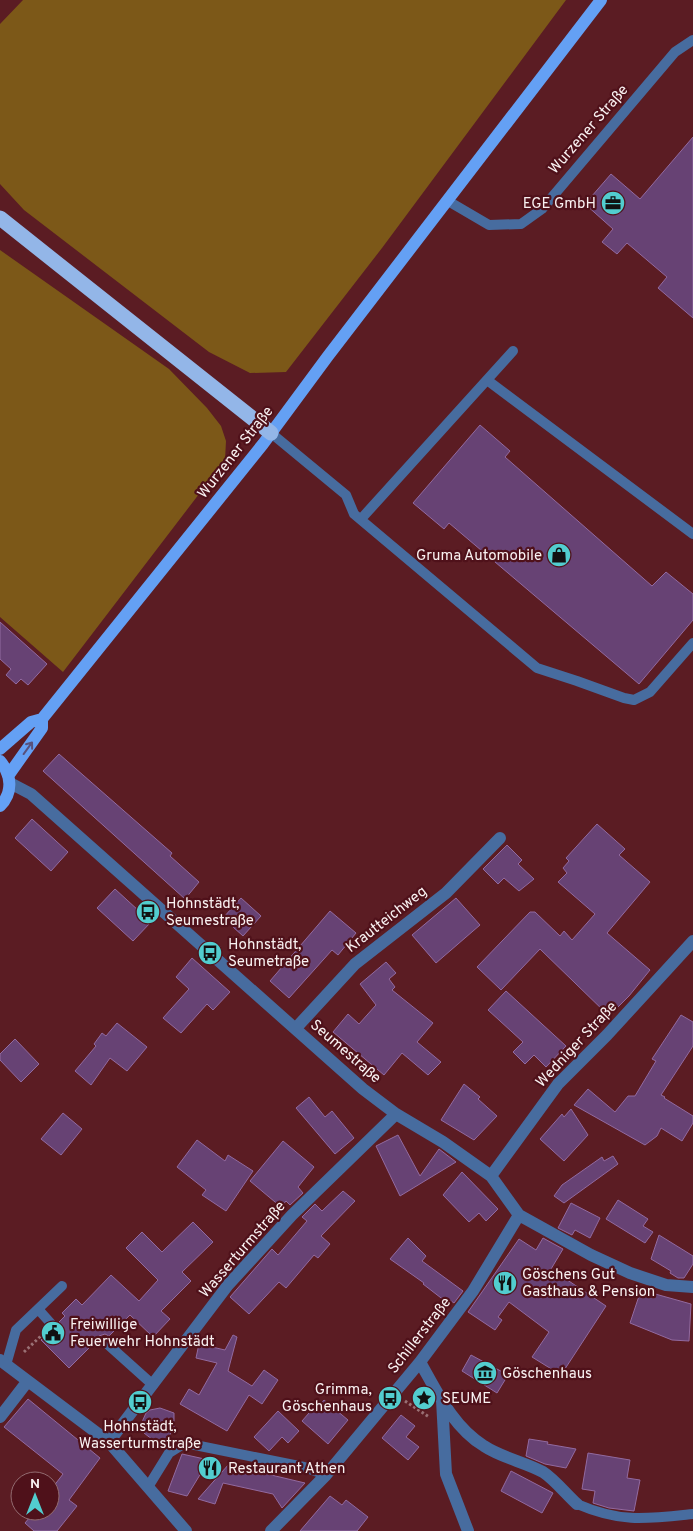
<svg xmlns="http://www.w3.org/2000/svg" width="693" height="1531" font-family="Overpass,sans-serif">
<rect width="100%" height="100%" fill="#5b1c23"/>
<!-- green -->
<path fill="#7c5818" d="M23 0H566L382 248 286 372 250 373 209 352 24 210 0 184V24Z
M0 250 169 369 207 408 221 426 226 441 225 460 63 672 0 617Z"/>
<!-- building -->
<path fill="#674274" stroke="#926aa0" d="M693 137V318L658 288 667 277 627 243 617 254 602 242 613 229 585 204 611 174 640 199Z
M480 425 510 451 505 457 652 586 666 572 693 594V620L639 684 449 523 444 529 413 503Z
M0 622 47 664 28 685 21 679 16 684 6 675 11 669 0 659Z
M59 754 172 853 170 856 199 882 185 899 43 771Z
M32 819 68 852 51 871 15 838Z
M597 824 625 849 619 855 650 882 607 933 650 970 629 996 609 1016 540 949 501 990 477 967 530 912H535L560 936 564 931 572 940 595 914 558 882 567 873 563 868 569 861 566 858Z
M507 845 522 860 518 864 534 879 519 891 504 878 498 884 483 869Z
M115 889 151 922 133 941 97 908Z
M241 898 261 916 243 936 223 918Z
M456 898 480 925 436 963 412 935Z
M330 911 356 933 338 955 332 950 289 998 270 981Z
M192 958 230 992 213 1010 207 1004 181 1033 163 1018 189 989 176 977Z
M386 962 396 973 389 979 395 987 392 990 433 1023 417 1042 441 1062 428 1075 402 1053 384 1075 333 1032 348 1014 359 1024 376 1005 360 984Z
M506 991 566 1046 546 1067 534 1055 525 1064 513 1052 523 1042 488 1010Z
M681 1015 693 1022V1046L661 1095 665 1097 664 1098 693 1116V1123L682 1141 661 1128 657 1136 645 1145 574 1105 588 1089 615 1112 628 1096H635L656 1061 652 1059Z
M117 1023 147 1047 127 1071 110 1058 91 1085 75 1071 96 1046 94 1044 102 1033 106 1036Z
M15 1039 39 1064 21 1082 0 1060V1054Z
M464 1084 480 1097 478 1099 497 1116 474 1140 441 1120Z
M309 1097 325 1117 332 1111 354 1138 335 1154 296 1108Z
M571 1109 588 1135 564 1161 540 1139 562 1114 564 1117Z
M63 1113 82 1129 61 1155 41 1139Z
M398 1135 420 1176 439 1149 456 1162 400 1196 376 1146Z
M197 1140 225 1161 228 1155 253 1171 226 1211 202 1195 206 1190 177 1167Z
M283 1141 314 1167 298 1187 303 1193 290 1205 286 1201 281 1207 250 1181Z
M613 1156 618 1164 564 1203 554 1196 562 1185 602 1157 604 1161Z
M462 1172 498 1209 486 1221 479 1213 469 1222 443 1195Z
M343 1191 355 1201 321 1236 330 1244 318 1258 314 1255 286 1288 279 1282 249 1314 230 1297 272 1249 278 1255 307 1221 302 1217 315 1204 322 1211Z
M618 1200 648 1219 643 1226 653 1232 645 1243 606 1219Z
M571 1203 600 1218 590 1238 575 1230 572 1235 558 1228Z
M193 1222 213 1242 182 1272 191 1281 161 1311 170 1319 153 1337 130 1315 109 1336 105 1334 99 1336 97 1340 99 1346 98 1347 93 1344 69 1368 41 1340 49 1332 55 1334 59 1332 61 1326 59 1322 65 1316 62 1313 76 1299 82 1305 111 1275 139 1301 158 1280 126 1248 142 1232 162 1252Z
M659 1235 693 1256V1264L684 1278H678L670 1273 671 1271 651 1259Z
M408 1238 426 1256 422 1261 463 1291 454 1303 447 1298 445 1301 423 1284 424 1283 390 1259Z
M543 1238 563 1249 551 1269 606 1306 561 1375 532 1357 549 1332 509 1302 498 1317 502 1320 495 1330 468 1312 519 1239 536 1250Z
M641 1290 691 1304 689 1341 672 1340 630 1323Z
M233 1335 237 1337 228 1371 252 1386 264 1370 278 1380 262 1404 249 1395 227 1431 180 1404 189 1389 199 1395 217 1363 196 1358 199 1344 225 1350Z
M471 1355 508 1375 497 1393 462 1371Z
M28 1399 100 1458 69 1500 77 1506 57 1531H34L25 1523 35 1511H50V1491L63 1474 4 1427Z
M324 1400 348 1420 328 1444 302 1421 316 1405 318 1407Z
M160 1408 174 1413V1427L167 1440 158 1441 153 1440 144 1433 142 1422 146 1413 150 1410Z
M278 1411 299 1431 288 1443 282 1437 269 1451 254 1437Z
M401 1415 415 1426 406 1437 419 1447 408 1460 382 1438Z
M529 1439 548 1442 547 1444 576 1449 566 1468 545 1464 526 1456Z
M588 1453 630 1460 627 1478 640 1480 634 1511 609 1508 593 1503 595 1491 582 1489Z
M182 1454 209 1460 187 1496 168 1491Z
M229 1464V1465L305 1483 282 1508 273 1494 223 1483 215 1504 198 1499Z
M511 1471 553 1493 542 1513 501 1491Z
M330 1496 342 1505 346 1500 368 1517 357 1531H300Z"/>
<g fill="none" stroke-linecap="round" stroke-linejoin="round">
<!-- path -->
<path stroke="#997074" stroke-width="3" stroke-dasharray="2.5 2.5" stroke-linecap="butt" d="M24 1352 43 1334
M405 1401 429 1417"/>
<!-- service -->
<path stroke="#476c9f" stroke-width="10" d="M448 201 489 225 521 224 542 209 675 52 693 40
M487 380 693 534
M271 433 346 495 354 514 537 668 577 681 624 698 634 700 650 692 693 643
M361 519 513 351
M38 1309 54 1327
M104 1341 153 1385
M6 1365 16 1330 62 1286
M148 1487 169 1453 185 1443 304 1467 326 1475
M577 1504C621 1523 646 1519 693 1514"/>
<!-- minor -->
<path stroke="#476c9f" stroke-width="12" d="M10 783 31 794 363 1089 396 1114 443 1142 491 1176 519 1215 591 1255 630 1273 666 1285 693 1287
M296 1028 355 964 446 893 500 838
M491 1176 558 1084 607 1035 693 941
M0 1360 109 1442 186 1531
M420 1362C437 1392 453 1427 484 1446 502 1458 525 1462 543 1472 554 1479 567 1495 577 1504
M442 1400 446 1474 468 1531
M0 1417 27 1382
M109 1442 228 1285 292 1215 396 1114
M271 1531 326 1475 420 1362 473 1291 519 1215"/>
<!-- primary -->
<path stroke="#64a0f4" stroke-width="12" d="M0 749 31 722 42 719 263 444 328 356 601 0
M0 761C12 775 13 793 0 806
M8 776 42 728V719"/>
<!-- motorway -->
<path stroke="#93b6e8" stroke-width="15" d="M0 218 271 433"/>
</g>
<!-- one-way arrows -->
<defs><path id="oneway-shaft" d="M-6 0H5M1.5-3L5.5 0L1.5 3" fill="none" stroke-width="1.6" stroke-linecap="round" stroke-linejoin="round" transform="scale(1.25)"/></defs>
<use stroke="#58517c" href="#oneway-shaft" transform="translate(28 748) rotate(-54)"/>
<!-- icons -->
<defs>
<g id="office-disc" transform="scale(1.25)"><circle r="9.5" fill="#52cdcf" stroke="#4f111a"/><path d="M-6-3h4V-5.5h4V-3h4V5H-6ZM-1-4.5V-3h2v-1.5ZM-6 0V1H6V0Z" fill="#111"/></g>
<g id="shop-disc" transform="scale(1.25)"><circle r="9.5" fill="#52cdcf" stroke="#4f111a"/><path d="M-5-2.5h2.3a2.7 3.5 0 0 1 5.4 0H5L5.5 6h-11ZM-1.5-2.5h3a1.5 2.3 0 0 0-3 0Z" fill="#111"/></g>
<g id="bus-disc" transform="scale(1.25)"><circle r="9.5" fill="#52cdcf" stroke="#4f111a"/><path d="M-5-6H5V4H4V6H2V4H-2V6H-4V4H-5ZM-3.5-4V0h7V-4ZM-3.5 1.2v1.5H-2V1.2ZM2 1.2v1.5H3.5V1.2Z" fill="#111"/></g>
<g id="restaurant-disc" transform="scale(1.25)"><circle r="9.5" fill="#52cdcf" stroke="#4f111a"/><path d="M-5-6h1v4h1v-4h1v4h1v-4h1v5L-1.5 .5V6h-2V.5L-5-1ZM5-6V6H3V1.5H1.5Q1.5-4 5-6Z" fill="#111"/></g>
<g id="civic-disc" transform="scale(1.25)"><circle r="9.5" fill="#52cdcf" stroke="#4f111a"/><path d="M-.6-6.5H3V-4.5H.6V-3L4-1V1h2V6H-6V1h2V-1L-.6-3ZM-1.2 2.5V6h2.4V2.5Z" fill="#111"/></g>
<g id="museum-disc" transform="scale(1.25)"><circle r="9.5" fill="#52cdcf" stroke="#4f111a"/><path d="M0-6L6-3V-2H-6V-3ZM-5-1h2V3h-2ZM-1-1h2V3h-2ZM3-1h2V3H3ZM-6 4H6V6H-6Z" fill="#111"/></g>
<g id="sight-disc" transform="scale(1.25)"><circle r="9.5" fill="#52cdcf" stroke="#4f111a"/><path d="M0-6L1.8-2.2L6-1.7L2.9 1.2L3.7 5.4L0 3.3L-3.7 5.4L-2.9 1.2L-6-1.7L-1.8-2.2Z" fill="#111"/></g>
</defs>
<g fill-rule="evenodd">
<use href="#office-disc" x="613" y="203"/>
<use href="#shop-disc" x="559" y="555"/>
<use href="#bus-disc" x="148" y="912"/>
<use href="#bus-disc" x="210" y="953"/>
<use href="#restaurant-disc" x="505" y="1283"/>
<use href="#civic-disc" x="53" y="1333"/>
<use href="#museum-disc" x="485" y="1373"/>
<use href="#bus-disc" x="390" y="1398"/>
<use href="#sight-disc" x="424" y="1398"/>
<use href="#bus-disc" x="140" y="1402"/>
<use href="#restaurant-disc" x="210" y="1468"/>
</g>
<g text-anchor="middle" stroke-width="4.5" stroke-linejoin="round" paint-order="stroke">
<!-- street labels -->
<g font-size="15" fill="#f9f1f1" stroke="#4f111a">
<text transform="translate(588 129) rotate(-49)" y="5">Wurzener Straße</text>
<text transform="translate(235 452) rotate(-52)" y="5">Wurzener Straße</text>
<text transform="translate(386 919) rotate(-38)" y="5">Krautteichweg</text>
<text transform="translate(576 1044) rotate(-47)" y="5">Wedniger Straße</text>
<text transform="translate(346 1051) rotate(41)" y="5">Seumestraße</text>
<text transform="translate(242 1249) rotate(-49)" y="5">Wasserturmstraße</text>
<text transform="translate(419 1335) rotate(-52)" y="5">Schillerstraße</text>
</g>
<!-- poi labels -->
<g font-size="15" fill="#f9f1f1" stroke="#4f111a" text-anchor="start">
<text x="596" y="208" text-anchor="end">EGE GmbH</text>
<text x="542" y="560" text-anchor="end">Gruma Automobile</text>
<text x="166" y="908">Hohnstädt,<tspan x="166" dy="17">Seumestraße</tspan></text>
<text x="228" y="949">Hohnstädt,<tspan x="228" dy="17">Seumetraße</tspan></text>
<text x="522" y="1279">Göschens Gut<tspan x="522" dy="17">Gasthaus &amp; Pension</tspan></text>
<text x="70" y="1329">Freiwillige<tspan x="70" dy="17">Feuerwehr Hohnstädt</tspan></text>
<text x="502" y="1378">Göschenhaus</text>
<text x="372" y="1394" text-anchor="end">Grimma,<tspan x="372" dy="17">Göschenhaus</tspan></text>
<text x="442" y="1403">SEUME</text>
<text x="140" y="1431" text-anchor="middle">Hohnstädt,<tspan x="140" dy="17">Wasserturmstraße</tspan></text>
<text x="228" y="1473">Restaurant Athen</text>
</g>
</g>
<!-- north arrow -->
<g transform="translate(35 1496)"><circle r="24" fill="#4f111a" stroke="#936b70"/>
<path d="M0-4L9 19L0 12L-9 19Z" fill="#52cdcf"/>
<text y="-8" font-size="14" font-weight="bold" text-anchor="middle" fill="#f9f1f1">N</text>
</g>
</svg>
